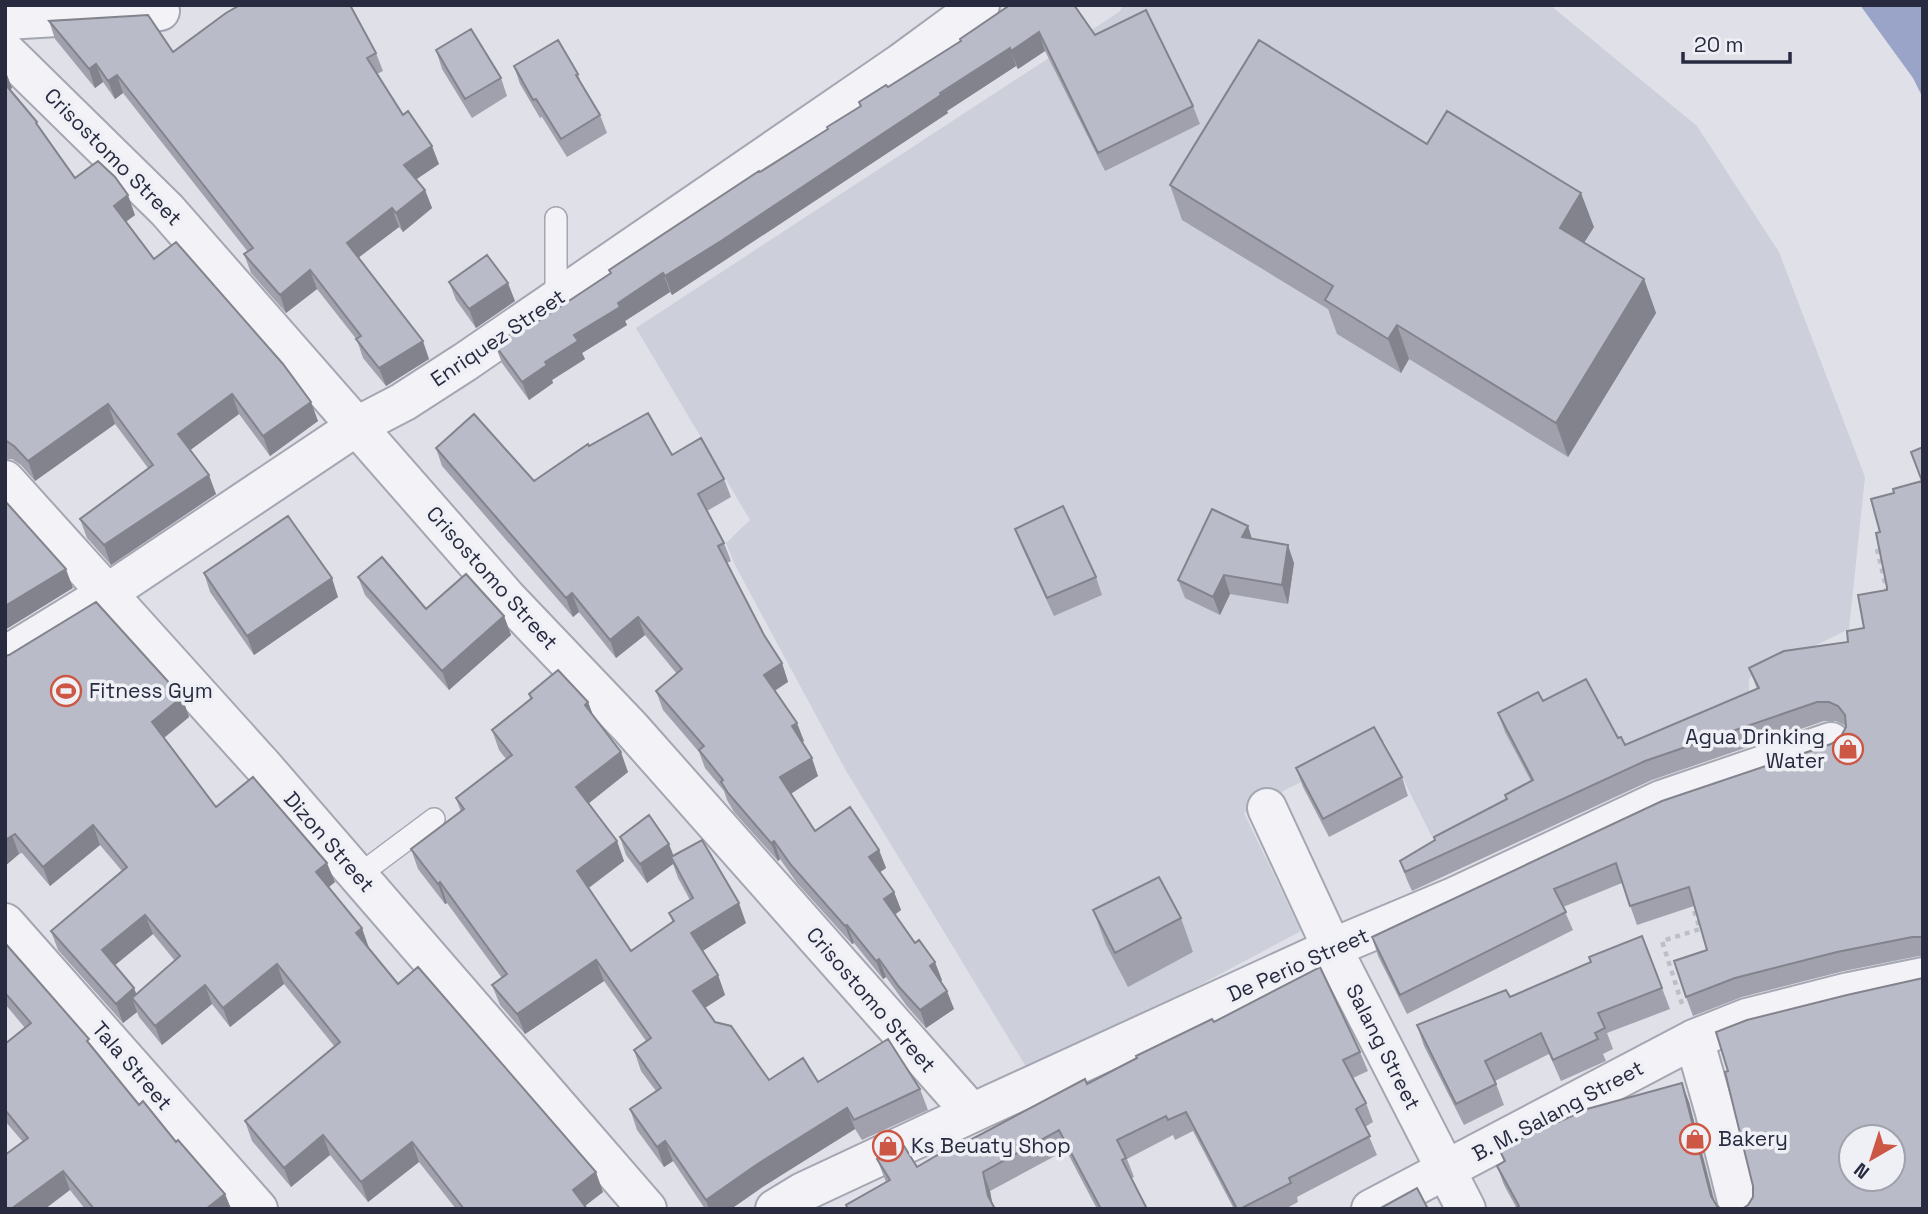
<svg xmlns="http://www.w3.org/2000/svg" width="1928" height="1214" font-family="'Space Grotesk',sans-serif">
<rect width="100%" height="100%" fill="#dfe0e8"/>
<!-- built -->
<path fill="#cdcfda" d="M1124 5H1550L1697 126 1779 252 1865 477 1849 629 1749 678V699L1439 851 1384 741 1287 789 1244 813 1301 931 1031 1075 845 769 736 567 726 543 750 520 636 328 1119 12Z"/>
<!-- water -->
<path fill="#9aa4c8" d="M1860 5H1923V98L1913 78Z"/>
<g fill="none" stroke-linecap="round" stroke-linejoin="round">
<!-- lane casing -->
<g stroke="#a4a6b2" stroke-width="24">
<path id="lane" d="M556 299V218
M359 875 434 819"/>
</g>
<!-- street casing -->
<g stroke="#a4a6b2" stroke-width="42">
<path id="street" d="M5 20 160 11
M5 51 167 210 507 598 630 727 972 1113
M5 480 263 766 647 1209
M5 656 106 594 357 426 403 402 465 362 901 63 980 5
M1267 808 1332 948 1466 1209
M5 923 258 1209
M1694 1039 1714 1109 1739 1209
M775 1209 803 1192 972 1113 1332 948 1456 896 1661 800 1831 742
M1371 1209 1694 1039 1747 1018 1849 992 1923 977"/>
</g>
<!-- path -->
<path stroke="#bdbec7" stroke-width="4.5" stroke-dasharray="5 5" stroke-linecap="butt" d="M1877 549 1888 596
M1682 1004 1662 941 1700 929 1691 901"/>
<!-- lane -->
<use href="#lane" stroke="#f2f2f7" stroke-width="21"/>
<!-- street -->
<use href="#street" stroke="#f2f2f7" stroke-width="38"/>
</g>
<!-- wall -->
<path fill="#a0a1ac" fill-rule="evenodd" d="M49 21 173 52 376 53 383 71 377 74 403 115 439 164 416 179 425 190 432 208 403 232 399 227 359 257 429 359 386 386 363 358 357 340 317 289 286 313 251 273 244 254 248 252 123 93 115 99 103 82 95 88 55 39Z
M1095 35 1193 106 1200 124 1105 171 1045 51 1018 69 1016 66 947 111 948 113 727 259 672 295 670 292 625 321 627 325 582 353 585 359 552 380 553 383 529 400 502 363 495 345 537 322 611 274 609 270 828 129 860 106 859 102 888 87 960 41V39Z
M436 50 501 78 507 96 472 118 442 69Z
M514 66 578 74 581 83 600 115 607 133 567 157 542 117 540 118 520 84Z
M5 70 12 88 10 90 40 129 75 178 135 215 126 222 154 259 318 421 270 456 239 414 190 450 216 494 111 565 87 538 80 519 148 468 115 424 35 481 21 465 12 459H5Z
M1427 144 1594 227 1584 242 1644 279 1656 313 1568 457 1409 359 1401 373 1337 334 1328 309 1182 220 1170 185Z
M449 282 515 301 476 328 456 300Z
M589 446 672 455 724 479 731 497 707 511 724 543 731 561 727 563 764 635 782 663 788 682 775 691 804 741 802 742 818 776 791 794 815 831 879 850 886 868 880 872 894 892 901 910 895 915 942 980 941 981 954 1009 926 1028 906 1005 886 977 883 979 854 943 852 944 797 883 780 859 778 861 734 812 727 800 724 791 705 768 699 752 663 710 656 691 677 674 645 635 616 658 579 612 573 617 442 466 436 448 534 481Z
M1923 447V956H1919L1844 971 1742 997 1693 1016 1686 997 1707 950 1694 906 1637 925 1622 883 1563 907 1573 930 1407 1014 1378 956 1372 937 1831 744 1840 738 1846 726 1836 721H1824L1652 780 1412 891 1407 880 1400 861 1506 800 1505 795 1531 781 1505 732 1498 713 1543 701 1618 738 1625 745 1757 689 1749 668 1848 642 1864 628 1887 590V587L1880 532 1894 493 1922 481Z
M1015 529 1096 577 1102 595 1054 616 1022 547Z
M1252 539 1294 563 1288 604 1230 594 1220 615 1185 598 1178 580Z
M204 573 338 597 254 655 210 592Z
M358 577 426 609 504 616 511 635 449 690 365 595Z
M5 656 182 697 189 717 164 738 216 807 335 882 328 887 369 948 398 984 603 1192 585 1206 587 1209H456L419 1162 368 1202 330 1155 291 1187 252 1141 245 1121 335 1047 284 984 230 1027 212 1004 162 1045 139 1017 137 1012 123 1023 58 950 51 931 122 871 100 845 50 886 22 853 19 854 5 866ZM153 934 175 961 136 994 134 988 115 965Z
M529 694 588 702 593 716 628 772 589 803 624 861 589 888 631 951 673 923 669 913 690 900 678 878 673 864 647 883 626 855 620 837 674 856 746 923 702 951 718 975 725 995 705 1008 715 1022 769 1080 920 1089 928 1110 862 1140 855 1129 764 1186 731 1209H705L673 1161 664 1167 637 1130 630 1109 656 1091 641 1071 634 1050 646 1041 604 981 525 1034 500 1005 492 985 502 978 447 903 445 904 418 869 411 849 461 812 456 798 506 759 499 750 492 730 530 699Z
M1296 768 1402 777 1408 796 1329 837 1303 787Z
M1093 910 1181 918 1193 952 1128 987 1106 945Z
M5 943 139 1105 225 1194 231 1209H85L70 1190 23 1142 5 1121V1044L25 1028 5 1004Z
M1662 988 1670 1009 1607 1033 1613 1049 1603 1054 1606 1061 1561 1081 1549 1054 1495 1081 1504 1105 1464 1125 1424 1046 1417 1025 1510 997Z
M1214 1022 1360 1052 1368 1071 1353 1078 1366 1103 1373 1122 1365 1127 1377 1155 1297 1197 1298 1202 1285 1209H1234L1193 1131 1175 1140 1173 1135 1127 1159 1134 1177 1131 1178 1147 1209H1097L1066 1150 990 1191 993 1206 995 1209H847L846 1205 886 1182 877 1159 917 1167Z
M1689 1102 1715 1202 1717 1206 1516 1207 1504 1185 1497 1166 1504 1162 1499 1149Z"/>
<!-- shaded-wall -->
<path fill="#82838c" d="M1039 32 1045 51 1018 69 1011 51Z
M1010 48 1016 66 947 111 948 113 672 295 665 276Z
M96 64 103 82 95 88 89 69Z
M5 70 12 88 5 93Z
M117 75 123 93 115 99 108 81Z
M432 146 439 164 411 183 404 165Z
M425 190 432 208 403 232 396 213Z
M1581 193 1594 227 1572 262 1560 228Z
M128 195 135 215 121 225 114 206Z
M392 208 399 227 354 261 347 243Z
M310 270 317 289 286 313 280 295Z
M663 273 670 292 625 321 627 325 582 353 585 359 552 380 553 383 529 400 522 382 574 335 618 303Z
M1644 279 1656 313 1568 457 1556 423Z
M508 283 515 301 476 328 469 309Z
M1397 325 1409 359 1401 373 1388 339Z
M423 341 429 359 386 386 379 368Z
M232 394 239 414 185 454 178 434Z
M311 402 318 421 270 456 263 436Z
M108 404 115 424 35 481 28 461Z
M209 475 216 494 111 565 104 545Z
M1248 526 1254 545 1242 537Z
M1288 545 1294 563 1288 604 1282 585Z
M66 569 73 588 5 630V606Z
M1224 575 1230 594 1220 615 1213 597Z
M332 578 338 597 254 655 247 636Z
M572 593 579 612 573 617 566 598Z
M504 616 511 635 449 690 442 671Z
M638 617 645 635 616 658 610 640Z
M782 663 788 682 770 693 764 675Z
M182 697 189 717 160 741 152 722Z
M588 702 596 723 585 705Z
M797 723 804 741 799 744 792 726Z
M621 752 628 772 584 807 576 787Z
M812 758 818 776 787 796 780 777Z
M93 825 100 845 50 886 43 867Z
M12 835 19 854 5 866V840Z
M617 841 624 861 584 891 577 871Z
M774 841 780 859 778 861 771 843Z
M669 844 676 862 671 857 673 864 647 883 640 864Z
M879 850 886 868 876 875 869 857Z
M327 863 335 882 323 892 316 872Z
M440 882 447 903 445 904 438 884Z
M894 892 901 910 890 917 884 899Z
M739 903 746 923 698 954 691 933Z
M145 915 153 934 109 970 102 950Z
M847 925 854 943 852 944 845 926Z
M362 928 369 948 364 952 356 933Z
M879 959 886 977 883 979 876 961Z
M596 960 604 981 525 1034 517 1014Z
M935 962 942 980 937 984 930 966Z
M277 964 284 984 230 1027 223 1008Z
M718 975 725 995 700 1011 693 991Z
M205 985 212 1004 162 1045 155 1026Z
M134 988 142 1008 132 998 137 1012 123 1023 116 1004Z
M947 991 954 1009 926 1028 920 1010Z
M1682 1083 1689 1102 1716 1209 1711 1196Z
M847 1108 855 1129 764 1186 731 1209H709L706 1200 756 1165Z
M323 1135 330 1155 291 1187 284 1168Z
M665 1141 673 1161 664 1167 657 1147Z
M412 1142 419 1162 368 1202 361 1182Z
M63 1171 70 1190 45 1209H11Z
M596 1172 603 1192 581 1209 573 1190Z
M983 1172 990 1191 993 1209 988 1196Z
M225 1194 231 1209H206Z"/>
<!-- building -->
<path fill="#babbc8" stroke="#82838c" stroke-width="2" fill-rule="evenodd" d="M240 5H350L376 53 367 58 403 115 408 111 432 146 404 165 425 190 396 213 392 208 347 243 423 341 379 368 356 339 361 336 310 270 280 295 244 254 253 248 117 75 108 81 96 64 89 69 49 21 148 15 173 52 226 13Z
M1010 5H1074L1095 35 1146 10 1193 106 1098 153 1039 32 1011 51 1010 48 940 93 941 95 721 241 665 276 663 273 618 303 620 307 574 335 578 341 545 362 547 365 522 382 495 345 534 318 537 322 611 273 609 270 759 171 760 172 828 129 827 127 861 106 859 102 886 85 888 87 961 41 960 39Z
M471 29 501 78 465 99 436 50Z
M558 40 578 74 576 75 600 115 561 139 536 99 533 100 514 66Z
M1259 40 1427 144 1447 111 1581 193 1560 228 1644 279 1556 423 1397 325 1388 339 1325 300 1333 286 1170 185Z
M5 84 37 122 36 123 75 178 98 161 115 177 128 195 114 206 154 259 176 242 283 364 311 402 263 436 232 394 178 434 209 475 104 545 80 519 153 465 108 404 28 461 14 446 5 440Z
M487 255 508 283 469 309 449 282Z
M648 413 672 455 701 438 724 479 698 494 724 543 718 546 764 635 782 663 764 675 797 723 792 726 812 758 780 777 815 831 850 807 879 850 869 857 894 892 884 899 915 943 919 940 935 962 930 966 947 991 920 1010 899 987 879 959 876 961 847 925 845 926 791 865 774 841 771 843 728 793 721 782 723 780 699 750 704 746 656 691 682 669 638 617 610 640 572 593 566 598 436 448 474 414 534 481 588 444 589 446Z
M1923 447V937H1912L1837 952 1735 978 1686 997 1674 961 1707 950 1689 887 1630 906 1616 863 1554 889 1566 912 1400 995 1372 937 1662 801 1831 744 1840 738 1846 727 1845 715 1838 706 1829 702H1817L1645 761 1405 872 1400 861 1435 840 1434 837 1507 799 1505 795 1533 780 1498 713 1538 692 1543 701 1586 679 1618 738 1621 737 1625 745 1759 688 1749 668 1784 651 1848 642 1847 631 1864 628 1858 595 1887 590V587L1876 533 1880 532 1871 499 1894 493 1893 489 1922 481 1911 452Z
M5 501 66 569 5 606Z
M1063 506 1096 577 1047 598 1015 529Z
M1212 509 1248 526 1242 537 1288 545 1282 585 1224 575 1213 597 1178 580Z
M288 516 332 578 247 636 204 573Z
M382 557 426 609 466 574 504 616 442 671 358 577Z
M96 602 182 697 152 722 216 807 253 777 327 863 316 872 362 928 356 933 398 984 418 967 596 1172 573 1190 587 1209H464L412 1142 361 1182 323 1135 284 1168 245 1121 340 1042 277 964 223 1008 205 985 155 1026 132 998 180 956 145 915 102 950 134 988 116 1004 51 931 127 867 93 825 43 867 15 834 5 840V656L9 655Z
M558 670 588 702 585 705 621 752 576 787 617 841 577 871 631 951 674 921 669 913 693 898 671 857 702 840 739 903 691 933 718 975 693 991 715 1022 731 1026 769 1080 803 1058 818 1082 888 1039 920 1089 854 1120 847 1108 756 1165 706 1200 665 1141 657 1147 630 1109 661 1088 634 1050 651 1038 596 960 517 1014 492 985 507 974 440 882 438 884 411 849 464 809 456 798 512 755 492 730 532 698 529 694Z
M1374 727 1402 777 1323 819 1296 768Z
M649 815 669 844 640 864 620 837Z
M1159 877 1181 918 1115 953 1093 910Z
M1642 936 1662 988 1598 1013 1605 1028 1595 1033 1598 1039 1553 1060 1541 1033 1485 1061 1496 1084 1456 1104 1417 1025 1506 990 1510 997 1591 962 1589 957Z
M5 943 89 1039 87 1041 139 1105 143 1101 176 1142 178 1140 225 1194 206 1209H94L63 1171 11 1209H5V1155L28 1138 5 1110V1044L31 1023 5 993Z
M1320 967 1360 1052 1343 1060 1366 1103 1356 1109 1370 1136 1289 1178 1291 1183 1240 1209H1237L1186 1112 1168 1120 1166 1116 1117 1140 1126 1158 1122 1160 1147 1209H1101L1059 1130 983 1172 988 1196 995 1209H848L846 1205 890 1180 877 1159 904 1146 917 1167 958 1143 959 1146 1085 1079 1087 1084 1137 1058 1136 1056 1212 1019 1214 1022Z
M1923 978V1209H1742L1748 1205 1753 1197V1186L1725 1072 1728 1071 1716 1032 1747 1020 1847 995ZM1851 1137H1893V1179H1851Z
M1682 1083 1711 1196 1717 1206 1722 1209H1514L1519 1206 1497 1166 1505 1161 1499 1149 1587 1109Z
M1417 1188 1428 1209H1379Z"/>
<!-- icons -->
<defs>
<g id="stadium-ring" transform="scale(1.575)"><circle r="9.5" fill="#eff0f6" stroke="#cd5745" stroke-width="1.5"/><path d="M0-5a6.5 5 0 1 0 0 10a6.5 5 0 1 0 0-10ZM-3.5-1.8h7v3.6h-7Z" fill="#cd5745"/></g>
<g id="shop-ring" transform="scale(1.575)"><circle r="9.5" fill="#eff0f6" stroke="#cd5745" stroke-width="1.5"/><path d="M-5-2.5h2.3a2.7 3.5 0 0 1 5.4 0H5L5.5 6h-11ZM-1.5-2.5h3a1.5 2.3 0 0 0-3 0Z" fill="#cd5745"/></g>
</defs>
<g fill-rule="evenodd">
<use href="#stadium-ring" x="66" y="691"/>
<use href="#shop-ring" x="1848" y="749"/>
<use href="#shop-ring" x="1695" y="1139"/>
<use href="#shop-ring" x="888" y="1146"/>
</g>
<g text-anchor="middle" stroke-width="7" stroke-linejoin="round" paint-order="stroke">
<!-- street labels -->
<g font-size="21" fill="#282a40" stroke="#eff0f6">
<text transform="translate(113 157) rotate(45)" y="7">Crisostomo Street</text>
<text transform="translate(498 338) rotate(-34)" y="7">Enriquez Street</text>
<text transform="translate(492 578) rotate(48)" y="7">Crisostomo Street</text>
<text transform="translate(329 842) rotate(49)" y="7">Dizon Street</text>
<text transform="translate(1298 965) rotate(-24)" y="7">De Perio Street</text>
<text transform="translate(871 1000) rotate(49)" y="7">Crisostomo Street</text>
<text transform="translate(1383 1047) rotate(63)" y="7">Salang Street</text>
<text transform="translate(132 1066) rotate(49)" y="7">Tala Street</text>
<text transform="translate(1558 1111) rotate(-28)" y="7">B. M. Salang Street</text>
</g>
<!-- poi labels -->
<g font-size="21" fill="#282a40" stroke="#eff0f6" text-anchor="start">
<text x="89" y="698">Fitness Gym</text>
<text x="1825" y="744" text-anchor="end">Agua Drinking<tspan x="1825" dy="24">Water</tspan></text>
<text x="1718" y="1146">Bakery</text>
<text x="911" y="1153">Ks Beuaty Shop</text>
</g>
</g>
<!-- border -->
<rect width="1928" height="1214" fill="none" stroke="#282a40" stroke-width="14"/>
<!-- north arrow -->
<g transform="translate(1872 1158) rotate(219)"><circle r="33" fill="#eff0f6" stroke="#9fa1ad" stroke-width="2"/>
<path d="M0-5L12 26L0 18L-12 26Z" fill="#cd5745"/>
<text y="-10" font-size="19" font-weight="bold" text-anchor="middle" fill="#282a40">N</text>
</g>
<!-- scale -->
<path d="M1683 52v10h107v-10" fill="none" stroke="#282a40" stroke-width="3.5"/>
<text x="1694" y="52" font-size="21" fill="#282a40" stroke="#eff0f6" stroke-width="5" paint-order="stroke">20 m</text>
</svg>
